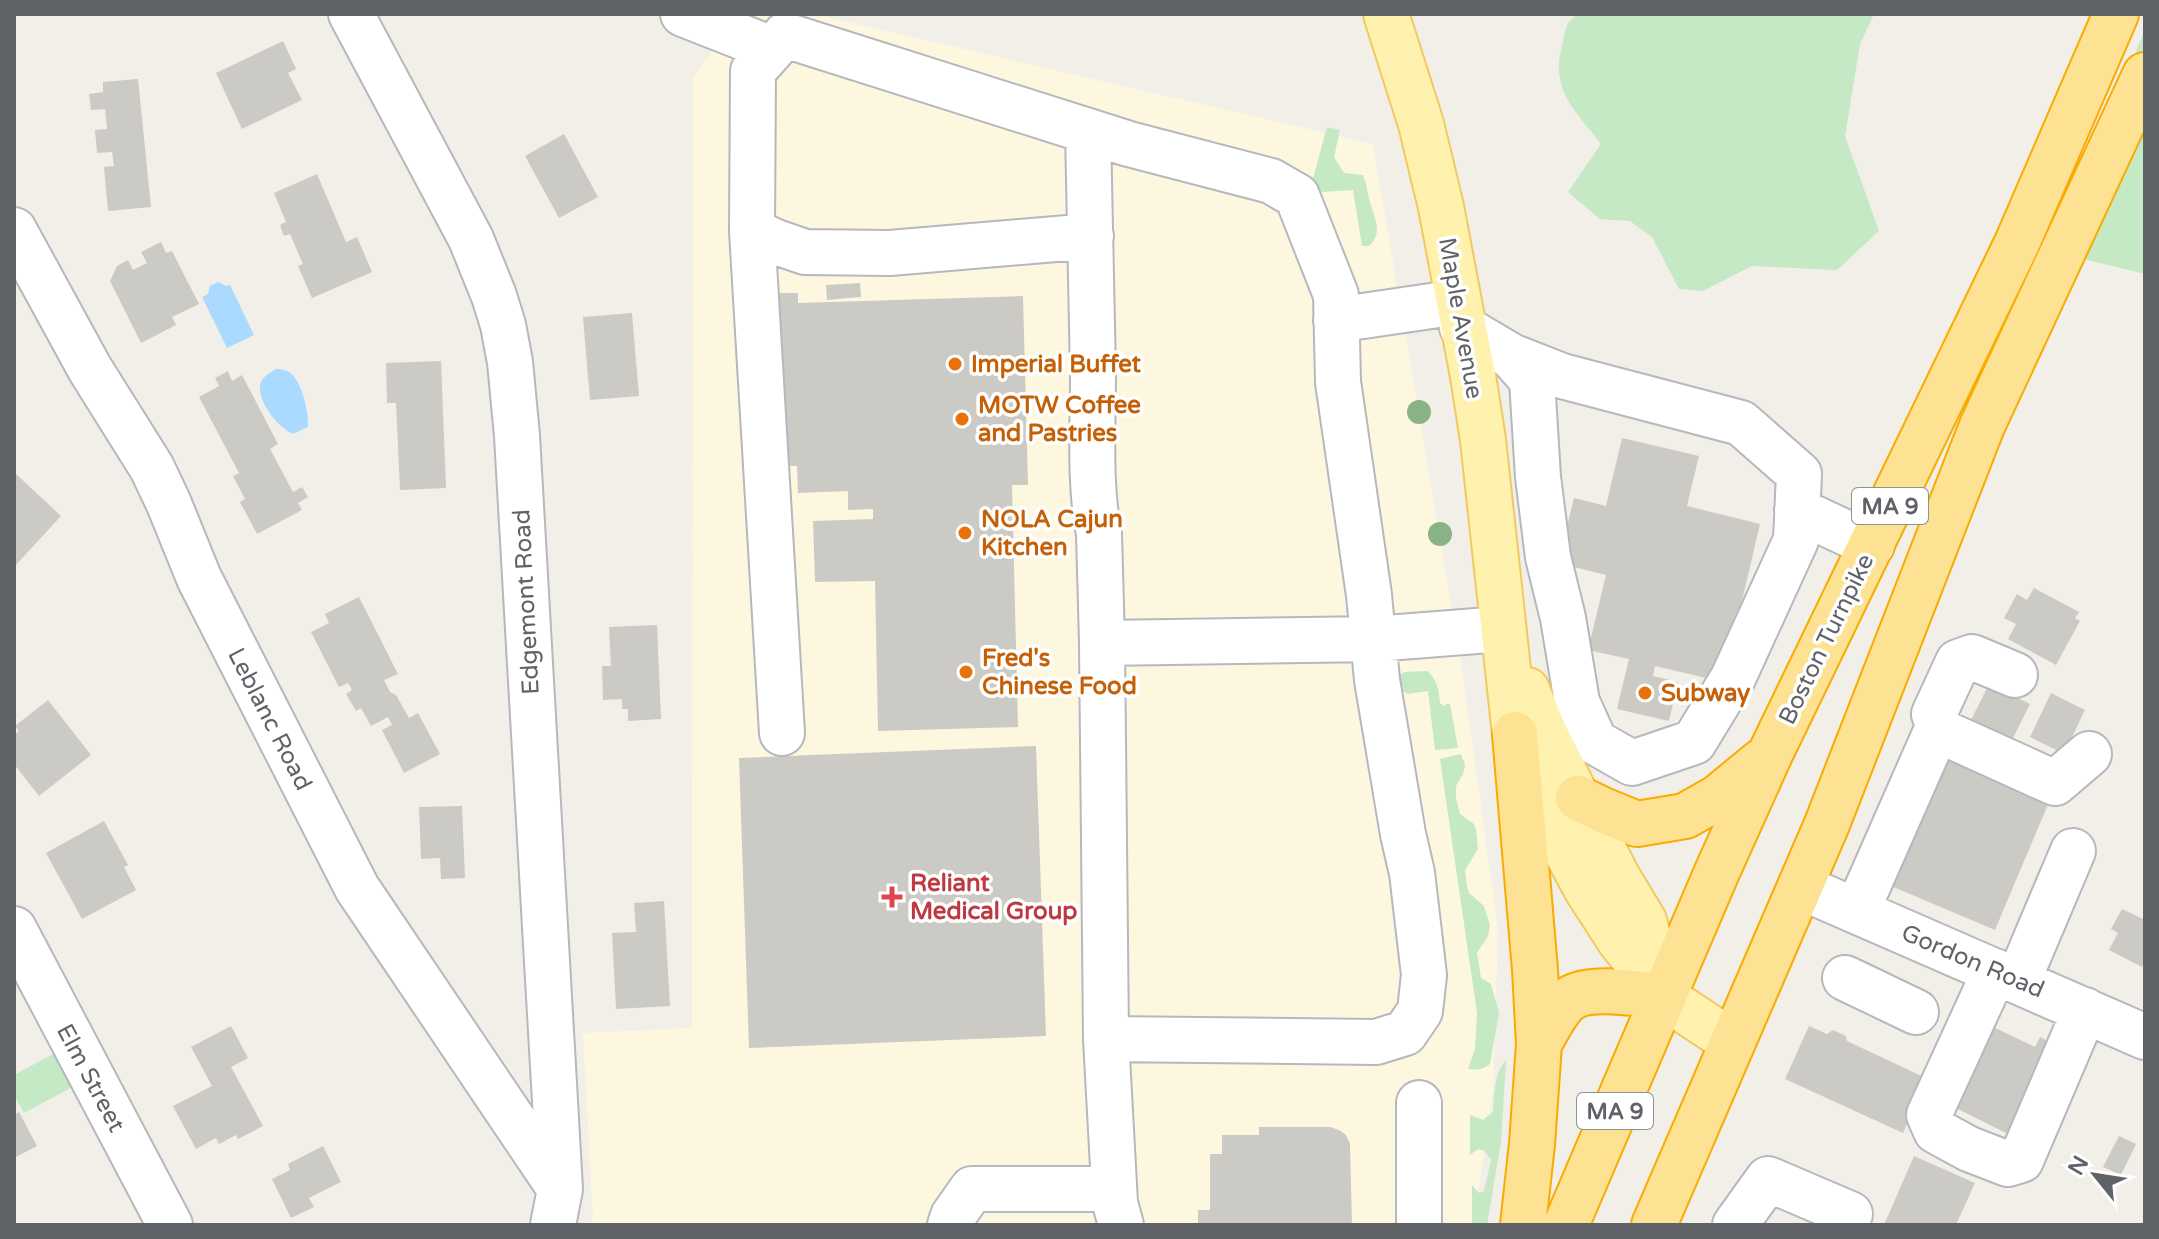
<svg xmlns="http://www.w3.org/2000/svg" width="2159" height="1239" font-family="'Varela Round',sans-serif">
<rect width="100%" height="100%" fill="#f1efe8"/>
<!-- commercial -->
<path fill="#fef7e0" d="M739 14H813L1373 144 1461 662 1498 930 1493 1092 1473 1225H590L593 1217 583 1033 692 1028 693 78Z"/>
<!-- green -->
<path fill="#c5e8c5" d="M1578 14H1874L1860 44 1845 136 1879 231 1837 270 1752 266 1703 291 1679 289 1652 237 1630 221 1600 219 1568 192 1601 144C1576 111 1550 91 1562 46 1566 29 1564 24 1578 14Z
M2145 30V274L2051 251Z
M1327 127 1340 130 1334 157 1344 173 1363 175C1367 184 1367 193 1370 202 1374 217 1384 233 1369 246H1362L1353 190 1323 192 1315 191 1312 182Z
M1428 671C1437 681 1439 689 1440 703L1444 706 1446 704H1450L1458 748 1435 750 1428 691 1408 694 1398 688 1399 676 1404 672Z
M1461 754 1465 765 1463 774 1456 786V798L1460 814 1474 824 1476 829 1478 849 1465 870 1467 887 1469 893 1484 906 1490 925 1488 936 1477 953 1481 978 1491 984 1499 1013 1490 1064C1482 1070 1478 1070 1468 1069L1475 1049 1477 1013 1440 759Z
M57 1052 76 1085 24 1113 14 1095V1075Z
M1506 1060 1501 1142 1487 1225H1472V1185L1479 1193 1484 1191 1491 1160 1485 1151 1478 1149 1470 1155V1115L1483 1120 1493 1112C1495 1093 1493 1076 1506 1060Z"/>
<!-- water -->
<path fill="#aadaff" d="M218 282 226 286 230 285 254 335 227 348 202 297 208 294 210 286Z
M276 369C280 369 286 370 289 372 302 381 309 412 308 427L293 434C279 428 259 404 260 387 260 378 269 373 276 369Z"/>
<!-- building -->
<path fill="#cccac5" d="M283 41 296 69 288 73 302 100 242 129 216 73Z
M138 79 151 207 108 211 104 167 114 166 112 152 97 153 95 130 107 129 105 109 91 110 89 94 103 92V82Z
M564 134 598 197 559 218 525 156Z
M317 174 346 242 357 237 372 272 312 298 298 266 303 264 290 234 284 236 280 225 286 222 274 193Z
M161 242 166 253 172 251 199 304 172 317 176 325 141 343 110 281 117 266 128 260 133 270 147 263 141 252Z
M860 283 861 297 827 300 826 285Z
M775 293H798V303L1023 296 1028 485H1012L1018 727 878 731 875 581 815 582 813 521 873 519V509L848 510V491L798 493 797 466H779Z
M632 313 639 396 590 400 583 317Z
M441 361 446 488 400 490 396 403H387L386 363Z
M228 371 232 381 242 375 278 444 270 449 293 492 302 487 308 497 298 503 302 510 257 534 240 502 245 499 233 476 239 473 199 397 219 386 215 378Z
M1622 438 1699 456 1687 506 1760 524 1723 682 1655 666 1653 676 1678 682 1669 721 1617 709 1629 659 1588 650 1606 575 1558 563 1574 498 1606 506Z
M14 472 61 516 14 567Z
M2034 588 2079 612 2075 618 2080 621 2056 665 2008 639 2016 624 2004 618 2017 594 2027 600Z
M359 597 398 674 384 680 390 692 396 695 409 718 418 713 440 754 404 773 382 730 392 725 388 717 371 726 361 708 356 711 346 694 352 690 348 683 339 687 311 632 329 623 325 614Z
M657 625 661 719 628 721V709H622V699L603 700 602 666H611L609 627Z
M1989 684 2030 704 2009 746 1968 726Z
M2051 693 2085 710 2064 754 2030 737Z
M48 700 91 755 39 796 14 764V735L19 731 15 726Z
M1036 746 1046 1036 749 1048 739 758Z
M1938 755 2049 802 1995 930 1884 883Z
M462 806 465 878 441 879 440 858 421 859 419 807Z
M104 821 128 865 124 867 136 890 82 919 46 853Z
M664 901 670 1006 616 1009 612 933 636 932 634 903Z
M2122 909 2145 920V960L2142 967 2109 950 2118 933 2111 929Z
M231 1026 248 1058 231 1067 263 1126 238 1139 236 1135 219 1144 216 1138 196 1149 173 1106 212 1086 191 1047Z
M1809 1026 1827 1034 1833 1030 1846 1036 1847 1041 1926 1078 1903 1133 1785 1079Z
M1991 1026 2035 1047 2040 1037 2056 1045 2045 1055 2008 1134 1954 1107Z
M19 1112 37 1146 14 1158V1115Z
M1259 1127H1330L1339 1130 1346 1135 1350 1144 1352 1225H1198V1210H1210V1154H1222V1135H1259Z
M2119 1136 2136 1144 2121 1175 2103 1167Z
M323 1146 341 1182 309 1198 314 1207 291 1218 272 1179 290 1170 288 1164Z
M1914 1156 1975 1183 1956 1225H1884Z"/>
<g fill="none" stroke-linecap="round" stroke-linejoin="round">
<!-- minor casing -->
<g stroke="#b5b8bc" stroke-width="48">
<path id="minor" d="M351 14 471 239 494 296 503 325 510 362 517 436 560 1189 553 1225
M683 14 772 49
M1088 131C1090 213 1092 294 1093 375 1093 428 1089 483 1099 534L1102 643 1374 639 1502 629
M14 230 90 369 152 468 169 504 199 578 357 888 560 1189
M752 231 782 733
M1091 236 890 253 805 252 776 242 752 231 753 71 785 35 1129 144 1271 181 1297 196 1336 295 1338 382 1369 595 1377 680 1403 834 1412 873 1424 975 1420 1011 1405 1033 1376 1042 1106 1039
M1336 320 1458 302
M1462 327 1511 356 1562 376 1741 423 1799 474 1796 540 1733 678 1694 742 1632 763 1595 742 1577 702 1563 618 1548 557 1538 477 1532 380 1511 356
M1797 510 1872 545
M1102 643 1106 1039 1115 1203 1121 1225
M2015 675 1972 657 1958 662 1934 714 1940 731 2055 783 2089 754
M1801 887 2145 1037
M1857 911 1938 727
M14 929 170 1225
M1995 971 1929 1115 1936 1131 1969 1149 2008 1164 2021 1160 2085 1010
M1845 978 1916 1012
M2018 981 2073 851
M1419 1103V1225
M950 1225 953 1216 972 1189H1114
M1735 1225 1768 1179 1850 1214"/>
</g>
<!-- major casing -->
<g stroke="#f2c960" stroke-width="48">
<path id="major" d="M1386 14 1421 124 1441 207 1473 376 1483 440 1515 734 1536 796 1587 890 1620 941 1664 997 1732 1042
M1527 690 1545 734 1618 878 1644 921 1659 976"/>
</g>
<!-- highway casing -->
<g stroke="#f9ab00" stroke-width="48">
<path id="highway" d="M1515 734 1535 970 1539 1044 1532 1144 1523 1225
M1578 798 1605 811 1637 824 1685 816 1717 798 1762 761
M1539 1044C1547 1030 1558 1006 1571 998 1592 985 1640 994 1664 997
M1566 1225 1716 874 1770 754 2017 243 2116 14
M1654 1225 1827 824 1982 426 2145 75"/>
</g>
<!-- minor -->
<use href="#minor" stroke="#fff" stroke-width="44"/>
<!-- major -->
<use href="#major" stroke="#fff2af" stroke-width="44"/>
<!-- highway -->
<use href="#highway" stroke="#fde293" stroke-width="44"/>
</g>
<!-- trees -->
<g fill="#89b387">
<circle cx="1419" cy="412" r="12"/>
<circle cx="1440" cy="534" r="12"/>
</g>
<!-- markers -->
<g fill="#e8710a" stroke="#fff" stroke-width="3">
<circle cx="955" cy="364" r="8"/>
<circle cx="962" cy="419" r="8"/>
<circle cx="965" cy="533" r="8"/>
<circle cx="966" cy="672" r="8"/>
<circle cx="1645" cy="693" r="8"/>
</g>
<path fill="#e0444e" stroke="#fff" stroke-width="3" d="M888 885h8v8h8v8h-8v8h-8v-8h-8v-8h8z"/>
<g text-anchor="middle" stroke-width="7" stroke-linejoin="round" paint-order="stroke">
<!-- shield labels -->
<g fill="#fff" stroke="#8f9295" stroke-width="2">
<rect x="1852" y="488" width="76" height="36" rx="6"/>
<rect x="1577" y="1093" width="76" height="36" rx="6"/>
</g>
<g font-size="22" font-weight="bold" fill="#5f6368">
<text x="1890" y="514">MA 9</text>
<text x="1615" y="1119">MA 9</text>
</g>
<!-- street labels -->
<g font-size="24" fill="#5f6368" stroke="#fff">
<text transform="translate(1461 318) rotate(80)" y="8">Maple Avenue</text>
<text transform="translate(526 602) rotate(-93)" y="8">Edgemont Road</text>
<text transform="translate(1826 639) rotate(-64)" y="8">Boston Turnpike</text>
<text transform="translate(270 719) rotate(63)" y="8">Leblanc Road</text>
<text transform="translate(1973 961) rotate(23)" y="8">Gordon Road</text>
<text transform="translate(91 1078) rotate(62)" y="8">Elm Street</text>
</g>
<!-- food labels -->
<g font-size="24" font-weight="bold" fill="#c56008" stroke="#fff" text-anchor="start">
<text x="971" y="372">Imperial Buffet</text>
<text x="978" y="413">MOTW Coffee<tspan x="978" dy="28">and Pastries</tspan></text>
<text x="981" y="527">NOLA Cajun<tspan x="981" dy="28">Kitchen</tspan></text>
<text x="982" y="666">Fred's<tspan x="982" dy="28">Chinese Food</tspan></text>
<text x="1661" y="701">Subway</text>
</g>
<!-- health labels -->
<g font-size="24" font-weight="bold" fill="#be3a42" stroke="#fff" text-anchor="start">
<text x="910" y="891">Reliant<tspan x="910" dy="28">Medical Group</tspan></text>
</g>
</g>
<!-- border -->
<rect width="2159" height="1239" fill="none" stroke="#5f6368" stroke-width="32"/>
<!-- north arrow -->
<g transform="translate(2095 1175) rotate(300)" stroke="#ffffff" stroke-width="6" paint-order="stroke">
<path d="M0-6L14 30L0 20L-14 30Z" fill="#5f6368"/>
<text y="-12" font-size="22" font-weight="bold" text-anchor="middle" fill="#5f6368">N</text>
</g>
</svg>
